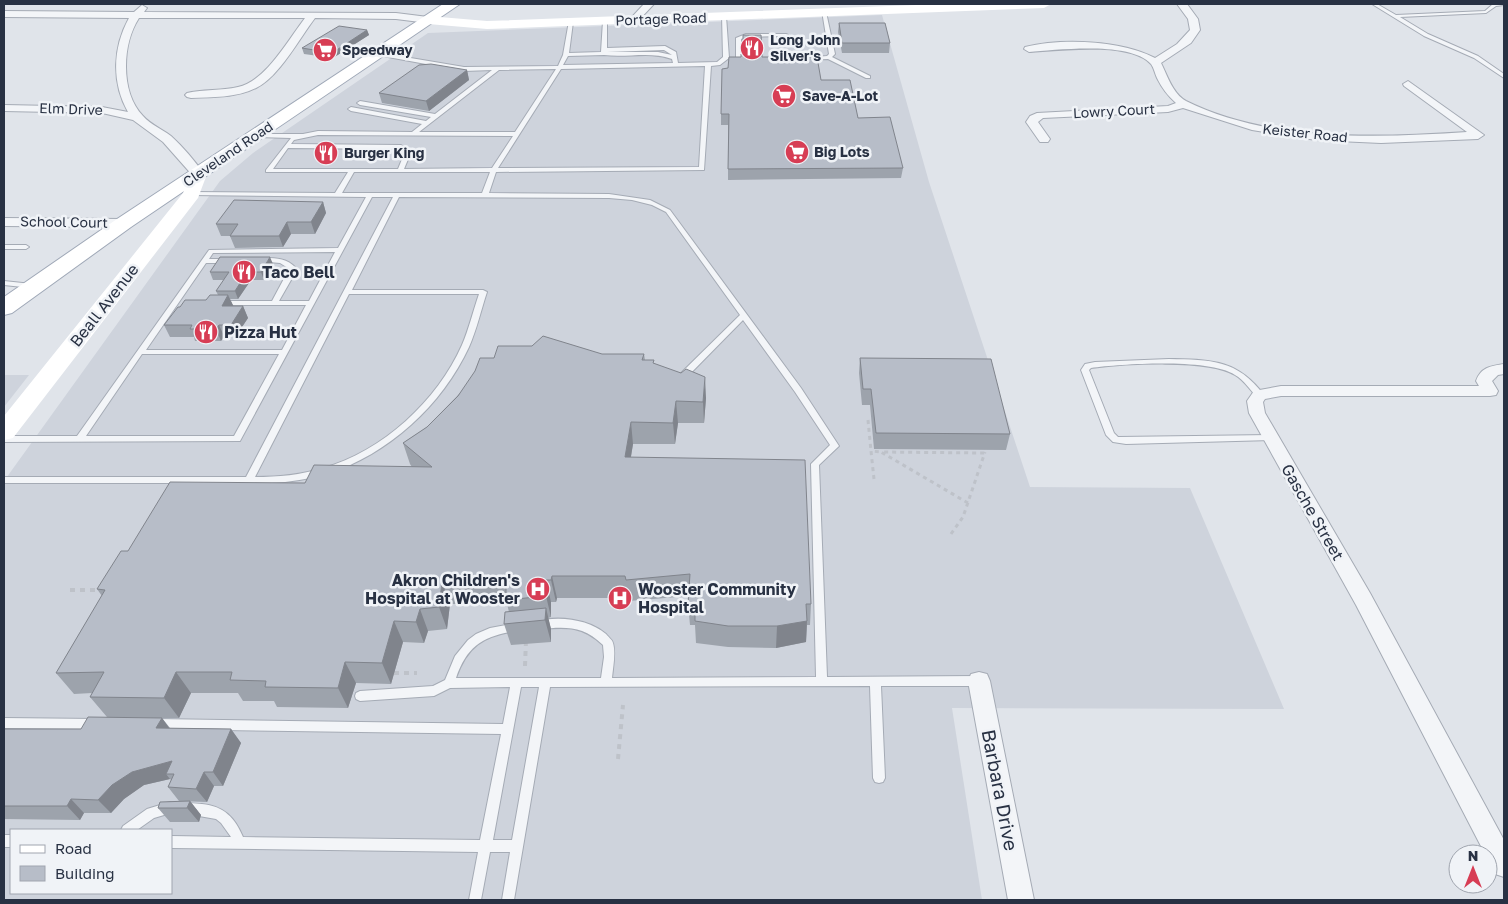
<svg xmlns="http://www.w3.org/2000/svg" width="1508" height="904" font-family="'Golos Text',sans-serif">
<rect width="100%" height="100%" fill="#e0e4ea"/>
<!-- built -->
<path fill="#ced3dc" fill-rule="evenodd" d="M882 15 929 182 1030 487 1190 488 1284 709 952 708 982 900H4V481L220 181 253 153 428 33ZM11 830H171V893H11Z
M4 375H29L4 407Z"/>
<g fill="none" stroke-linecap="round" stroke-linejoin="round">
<!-- lane casing -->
<g stroke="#a5abb5" stroke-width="2">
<path id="lane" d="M1372 4H1377L1396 15 1485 11 1493 4H1504V5L1496 6 1486 13 1400 17 1428 34 1478 56 1504 74V78L1474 58 1424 36Z
M822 11 826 12 835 54 832 57 870 76V78H866L828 59 804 60V58L827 56 829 54Z
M722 15 726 16 729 58 720 65 711 66 704 170 496 172 489 193 609 194 650 200 670 210 801 388 839 446 819 465 827 677 979 676 983 678 984 681 983 684 979 686H881L885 778 883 782 879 783 875 782 873 778 870 686 550 687 514 900H502L510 852H490L481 900H469L478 852 171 848V836L231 837 221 823 216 819 182 813 180 809 182 805C188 802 195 804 202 804 224 806 235 818 243 837L480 840 501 734 156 729 152 728 150 724 152 720 156 719 503 724 510 687 450 688 434 696 360 701 356 699 355 696 356 693 360 691 433 686 445 680 455 656 468 640 476 634 490 628 516 623 520 624 521 627 520 630 516 631C483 636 467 646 456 678H601L604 657 603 645C582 625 566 627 539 629L535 628 534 625 535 622C557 615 589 619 606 634 608 637 612 639 613 643 616 653 613 667 612 678L816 677 811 464 830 445 795 392 743 320 683 381H677L676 379 677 377 740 315 666 212 652 205 632 200 609 198 399 197 352 290H483L487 292C481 310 477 329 469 347 442 405 389 454 327 474 309 479 290 482 271 483H4V477H246L393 197H372L240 441 4 442V436H77L209 250 338 248 366 197 190 195V193L192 192 335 193 348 172H266V170L291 138 256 137 253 135 254 134H303L318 131 412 132 422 124 351 111 348 109 351 107 426 121 431 117 360 105 357 103 360 101 435 114 492 70 464 71 377 55 374 53 375 52 464 67 558 66 563 55 569 21 573 22 569 53 601 52 603 21 605 20 607 21V48L665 46 676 52 678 63 717 62 723 57ZM664 50 672 55 658 52H607ZM604 55C627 58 650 51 672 59L673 63 563 65 568 56ZM705 66 699 167 498 168 561 69ZM556 69 515 132H419L499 70ZM318 135 513 136 492 168 404 169 411 152 401 145 291 144 294 140ZM288 148 400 149 405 152 398 169H273ZM354 172H490L482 193H342ZM335 252 309 301H279L295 273 296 268C286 257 273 258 260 258L258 259V261L280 263 288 268 287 273 272 301H222L218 303 222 305H306L282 350H146L206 263H229L233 261 229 259H209L213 253ZM349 294H479C473 311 469 329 462 345 437 401 383 451 323 468 301 475 278 477 255 477ZM142 354H279L234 436H86ZM521 687H539L512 840H493Z
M746 34H786L788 35 786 36 746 37 741 39V60L736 61V38Z
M4 245H26L29 247 26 249H4Z
M4 281 32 284 36 286 32 288 4 285Z
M1169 359C1211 360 1237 359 1264 395L1263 397H1257C1250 390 1244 380 1235 375 1209 358 1122 364 1091 368L1089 370 1114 433 1118 437 1271 435 1275 438 1274 440 1126 444 1113 442 1106 435 1081 370 1085 364 1095 362Z
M4 718 96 719 100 720 102 724 100 728 96 729 4 728Z
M170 802 174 804 176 808 174 812 154 818 137 830H121L123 826 147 809Z
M4 835H11V847H4Z"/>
</g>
<!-- street casing -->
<g stroke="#a5abb5" stroke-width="2">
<path id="street" d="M644 4H654L637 22H631V18Z
M1177 4H1187L1198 19 1200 30 1191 43 1161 63C1167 75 1173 94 1186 101 1268 142 1377 138 1467 132L1404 86 1403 84 1408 81 1484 135 1478 139 1381 143 1316 140 1252 130 1183 108 1168 112 1043 118 1038 122 1050 139 1048 142H1040L1026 122 1030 116 1037 113 1168 106 1176 103C1168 96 1162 88 1157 78 1155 74 1154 68 1151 64 1130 41 1057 50 1029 52L1024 49 1025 47C1062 38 1121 40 1155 58L1177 44 1190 30 1188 19Z
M142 5 147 8 144 12 396 13 428 17 433 20 428 23 396 19 315 18C299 39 279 77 256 88 236 98 212 97 191 98L187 97 185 95 187 93C204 89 221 91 238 87 266 81 288 40 305 18H139C122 44 120 92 143 116 151 125 162 129 171 136 183 147 195 161 204 174L198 178 194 177 163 142 133 120 102 113 4 111V105L102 107 128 112C111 82 113 47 129 18L4 17V11L134 12Z
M4 218 124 219 131 223 124 227 4 226Z
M1504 364V374L1498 375 1492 381 1498 391 1496 395 1490 396H1281L1265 399 1263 402 1265 413 1370 593 1504 840V877L1495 874 1488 860V854H1485L1356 605 1249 413 1247 401 1254 391 1281 386H1479L1476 381C1481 367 1491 366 1504 364Z
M979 672 987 674 990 681 1034 900H1008L968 681 971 674Z"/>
</g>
<!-- primary casing -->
<g stroke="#9fa8b7" stroke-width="2">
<path id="primary" d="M443 4H460L131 227 12 313 4 315V297L117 219Z"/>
</g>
<!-- path-far1 -->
<path stroke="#bec2c9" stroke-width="3" stroke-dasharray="4 4" stroke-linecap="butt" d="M868 420 871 451
M874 479 871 451 881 452
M968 503 881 452 985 453
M951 534 963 517 985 452"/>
<!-- path -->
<path stroke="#bec2c9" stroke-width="4" stroke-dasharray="5 5" stroke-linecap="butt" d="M70 590H101
M525 666 526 640
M394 673H417
M618 759 623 705"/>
<!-- lane -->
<use href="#lane" fill="#f3f5f8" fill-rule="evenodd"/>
<!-- street -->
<use href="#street" fill="#f3f5f8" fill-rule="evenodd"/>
<!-- secondary -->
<path fill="#fff" fill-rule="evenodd" d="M943 4H1051L1044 8 487 29 428 24 421 20 428 16 487 21Z
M198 169 204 170 207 174 198 198 13 438 4 440V416L183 193 192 170Z"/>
<!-- primary -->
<use href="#primary" fill="#fff" fill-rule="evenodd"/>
</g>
<!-- wall -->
<path fill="#9da3ac" d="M839 23 890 43 889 53H842L838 32Z
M367 30 369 35 333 58 304 54 302 48Z
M743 35H761L762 57 821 80 858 118 903 168 901 178 728 180V125H721V114L728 68 741 57 743 54Z
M467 70 469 80 429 111 382 103 379 93Z
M323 202 326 213 315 234H291L283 247 235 248 230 236H231H221L216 224Z
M273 264 264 280H251L238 299H230L233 306H243L248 318 236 336H224L221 341H195L194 337H170L164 325 180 307 206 300 218 295 216 291 224 280H213L210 272Z
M602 354H644L645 360 654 364 706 398 704 423H678L675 444H633L631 457 811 604 810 625H807L806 642 776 648 728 647 696 643 695 625H690L688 604 689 596 629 601 628 598H557L556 602H551V617L548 618 551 629V642L511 645 504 624 509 612 507 604H450L447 629 428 631 424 643 403 642 391 684 356 683 348 708 277 707 274 701H243L238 693H191L179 718H162L170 728 231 729 241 743 223 786H214L207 802 179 801 168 787 171 780 170 779 144 785 124 799 111 813H84L80 820 4 819V729H81L107 717 90 697 92 693 74 694 56 673 102 596 97 589 128 551 305 483 412 467 410 464 403 443 427 427 494 358Z
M860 358 1010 434 1006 450 874 449 870 405H862L859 373Z
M190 801 201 815 199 822H170L158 808Z"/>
<!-- shaded-wall -->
<path fill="#80848c" d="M367 30 369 35 333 58 332 53Z
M467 70 469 80 429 111 426 101Z
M323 202 326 213 315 234 311 222Z
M287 222 291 234 283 247 279 236Z
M270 257 273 264 264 280 261 272Z
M247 272 251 280 238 299 235 291Z
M228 295 234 307 222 306Z
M243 306 248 318 236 336 231 325Z
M219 325 224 336 221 341 216 329Z
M705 377 706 398 704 423 703 402Z
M676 401 678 423 675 444 673 423Z
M631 422 633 444 627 479 625 457Z
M552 576 557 598 556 602 551 580Z
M546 580 551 602V617L546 596Z
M442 582 450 604 447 629 439 607Z
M546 608 551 629V642L545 620Z
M420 609 428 631 424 643 416 622Z
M394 621 403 642 391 684 382 663Z
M807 621 806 642 776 648 777 626Z
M345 662 356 683 348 708 338 688Z
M176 672 191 693 179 718 164 698Z
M162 718 172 732 156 728Z
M231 729 241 743 223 786 213 772Z
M172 761 166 774 170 779 144 785 124 799 111 813 98 800 112 785 132 772Z
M204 772 214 786 207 802 196 789Z
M71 799 84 813 80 820 67 806Z
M190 801 201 815 199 822 187 808Z"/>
<!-- building -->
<path fill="#b7bdc8" stroke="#80848c" d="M839 23H885L890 43H842Z
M339 26 367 30 332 53 302 48Z
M743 35H761L762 49H743Z
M762 53V57H817L821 80H850L858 118 890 117 903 168 728 169 729 114H721L722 69 728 68 729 57H741V54Z
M431 64 467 70 426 101 379 93 419 65Z
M234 200 323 202 311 222H287L279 236H230L238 224H216Z
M220 257H270L261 272H247L235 291H216L229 272H210Z
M210 295H228L222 306H243L231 325H219L216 329H190L192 325H164L178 307H180L185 300H206Z
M543 336 602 354H644L642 360H654L653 363 681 373 686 369 705 377 703 402 676 401 673 423 631 422 625 457 805 460 811 604H806L807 621 777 626H728L695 621V604H688L690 574 626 580 625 576H552L551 580H546V596L506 600V583L442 582 439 607 420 609 416 622 394 621 382 663 345 662 338 688 265 687 266 681 230 680 232 672H176L164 698 90 697 104 672 56 673 105 590 97 589 121 551H128L170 482 305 483 314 465 432 467 403 443 427 427 458 396 475 371 480 358H494L498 346H532Z
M860 358 991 359 1010 434 876 433 871 389H863Z
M546 608 545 620 504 624 505 612Z
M88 717 162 718 156 728 231 729 213 772H204L196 789 168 787 174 774H166L172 761 132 772 112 785 98 800 71 799 67 806H4V729H81Z
M190 801 187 808H158L160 802Z"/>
<!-- icons -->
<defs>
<g id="restaurant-disc" transform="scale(1.25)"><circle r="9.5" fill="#d73d54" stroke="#f0f3f7"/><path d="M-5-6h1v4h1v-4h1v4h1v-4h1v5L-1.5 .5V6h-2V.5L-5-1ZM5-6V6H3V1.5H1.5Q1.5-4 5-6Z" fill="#fff"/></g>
<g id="supermarket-disc" transform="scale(1.25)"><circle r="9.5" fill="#d73d54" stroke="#f0f3f7"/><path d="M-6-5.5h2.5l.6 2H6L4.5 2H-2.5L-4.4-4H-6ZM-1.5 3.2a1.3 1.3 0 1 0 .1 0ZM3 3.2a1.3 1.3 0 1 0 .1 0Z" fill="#fff"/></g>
<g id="hospital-disc" transform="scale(1.25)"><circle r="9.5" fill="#d73d54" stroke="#f0f3f7"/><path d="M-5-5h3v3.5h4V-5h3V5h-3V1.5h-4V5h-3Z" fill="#fff"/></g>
</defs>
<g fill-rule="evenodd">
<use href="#restaurant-disc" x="752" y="48"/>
<use href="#supermarket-disc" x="325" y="50"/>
<use href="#supermarket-disc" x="784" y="96"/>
<use href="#supermarket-disc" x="797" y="152"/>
<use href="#restaurant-disc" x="326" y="153"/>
<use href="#restaurant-disc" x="244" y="272"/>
<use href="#restaurant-disc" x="206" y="332"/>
<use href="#hospital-disc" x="538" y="589"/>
<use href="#hospital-disc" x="620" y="598"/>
</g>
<g text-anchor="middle" stroke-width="5" stroke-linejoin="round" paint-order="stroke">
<!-- far-street labels -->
<g font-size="14" fill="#283143" stroke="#f0f3f7">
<text transform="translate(661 19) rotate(-2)" y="5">Portage Road</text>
<text transform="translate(71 109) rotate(2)" y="5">Elm Drive</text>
<text transform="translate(1114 111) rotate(-3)" y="5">Lowry Court</text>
<text transform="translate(1305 133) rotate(6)" y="5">Keister Road</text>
<text transform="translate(228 154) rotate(-34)" y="5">Cleveland Road</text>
<text transform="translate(64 222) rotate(1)" y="5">School Court</text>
</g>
<!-- far-poi labels -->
<g font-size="14" font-weight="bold" fill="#283143" stroke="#f0f3f7" text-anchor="start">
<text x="770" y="45">Long John<tspan x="770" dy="16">Silver's</tspan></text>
<text x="342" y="55">Speedway</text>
<text x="802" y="101">Save-A-Lot</text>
<text x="814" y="157">Big Lots</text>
<text x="344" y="158">Burger King</text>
</g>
<!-- poi labels -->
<g font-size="16" font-weight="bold" fill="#283143" stroke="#f0f3f7" text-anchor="start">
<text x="262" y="278">Taco Bell</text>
<text x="224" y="338">Pizza Hut</text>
<text x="520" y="586" text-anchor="end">Akron Children's<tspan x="520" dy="18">Hospital at Wooster</tspan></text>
<text x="638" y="595">Wooster Community<tspan x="638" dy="18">Hospital</tspan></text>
</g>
<!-- street labels -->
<g font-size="16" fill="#283143" stroke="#f0f3f7">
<text transform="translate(104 305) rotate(-52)" y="6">Beall Avenue</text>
<text transform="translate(1313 512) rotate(60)" y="6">Gasche Street</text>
</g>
<!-- near-street labels -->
<g font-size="19" fill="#283143" stroke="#f0f3f7">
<text transform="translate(1000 790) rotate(79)" y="7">Barbara Drive</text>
</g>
</g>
<!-- border -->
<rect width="1508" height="904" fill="none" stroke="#283143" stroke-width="10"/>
<!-- legend -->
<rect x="10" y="829" width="162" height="65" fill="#f0f3f7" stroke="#a0a5af"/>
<rect x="20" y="845" width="25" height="8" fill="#ffffff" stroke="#a0a5af"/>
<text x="55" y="854" font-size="15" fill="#283143">Road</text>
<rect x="20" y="866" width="25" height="15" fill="#b7bdc8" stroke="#a0a5af"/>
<text x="55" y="879" font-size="15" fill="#283143">Building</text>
<!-- north arrow -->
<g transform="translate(1473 869)"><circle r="24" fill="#f0f3f7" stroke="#a0a5af"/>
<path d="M0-4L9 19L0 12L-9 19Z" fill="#d73d54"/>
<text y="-8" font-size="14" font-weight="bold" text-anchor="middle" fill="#283143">N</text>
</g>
</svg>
